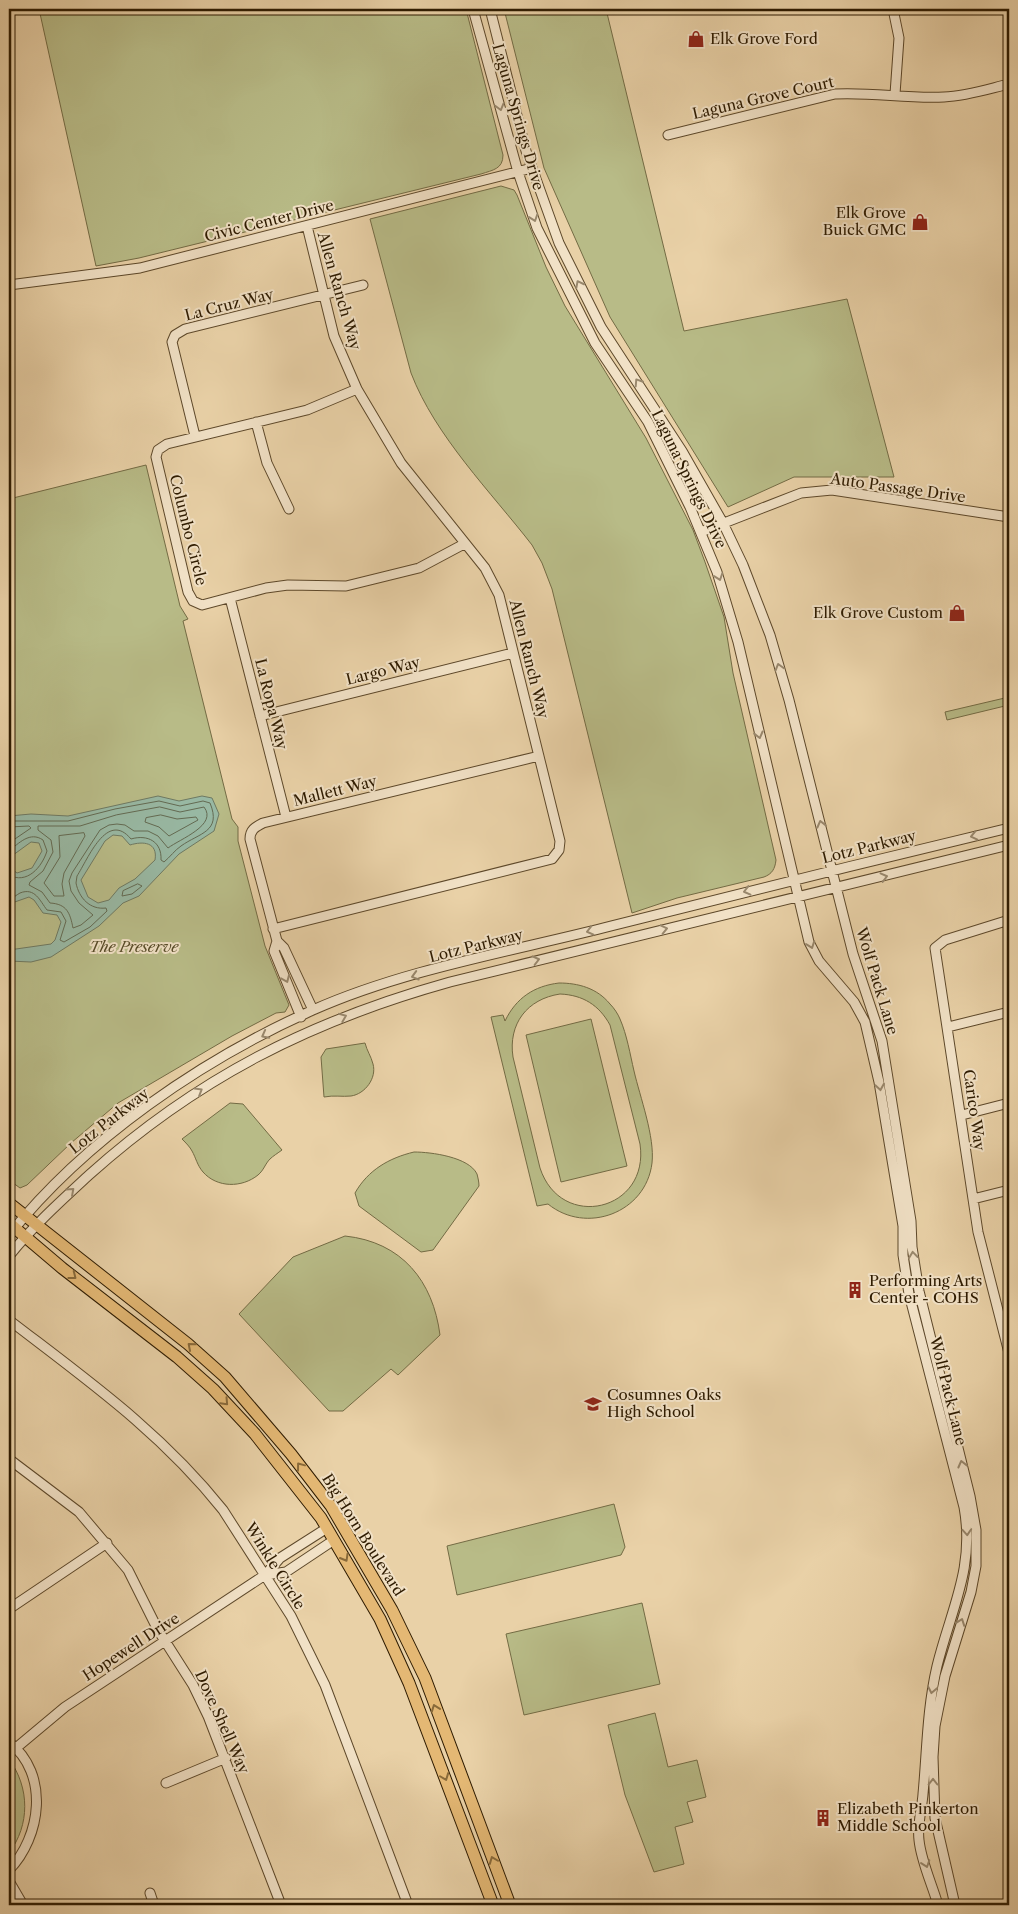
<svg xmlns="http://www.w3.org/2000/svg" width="1018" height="1914" font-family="'Libre Caslon Text',serif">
<rect width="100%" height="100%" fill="#e9d1a7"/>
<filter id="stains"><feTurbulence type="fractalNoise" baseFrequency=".004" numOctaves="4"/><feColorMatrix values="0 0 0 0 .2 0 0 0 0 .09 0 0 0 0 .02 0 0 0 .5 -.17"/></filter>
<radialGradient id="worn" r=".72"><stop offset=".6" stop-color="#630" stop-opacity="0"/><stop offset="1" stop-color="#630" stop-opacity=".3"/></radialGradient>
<!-- green -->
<path fill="#b8bb87" stroke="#736b44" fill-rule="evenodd" d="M39 9H466L503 155C503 169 493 170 481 174L139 258 96 266Z
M504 9H606L684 331 847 299 894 477H794L728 507 610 317 544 168Z
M501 186 514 190 517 195 546 267 565 306 646 438 693 530 705 562 724 617 733 673 776 860C775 869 772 874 764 877L677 898 632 913 552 589 542 563 532 545C491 492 435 436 411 373L370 219Z
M146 465 180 606 188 619 183 621 232 819 238 827V841L265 946 289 1005 285 1012 276 1013 232 1036 118 1103 71 1143 27 1185 20 1188 9 1180V499Z
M1009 697V705L947 720 945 712Z
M559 983C578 983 597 988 610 1004 614 1008 618 1014 620 1019 627 1035 630 1054 634 1071 640 1097 655 1137 652 1163 646 1213 586 1235 548 1204L537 1206 491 1017 503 1015 505 1021C516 998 534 986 559 983ZM560 994C583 995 599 1005 610 1025L640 1144C650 1211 561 1232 540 1168L513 1057C508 1024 527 999 560 994Z
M591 1019 627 1166 561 1182 526 1035Z
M365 1043C367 1051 371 1056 373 1064 377 1078 365 1094 351 1096 342 1097 334 1095 324 1097L321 1057 326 1049Z
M230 1103 243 1104 282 1150C278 1153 273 1156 270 1159 265 1164 264 1170 258 1175 242 1188 217 1188 203 1172 197 1165 196 1158 192 1151 190 1147 186 1143 182 1139Z
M414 1152C431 1152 469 1157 477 1174 478 1178 479 1182 479 1186L433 1250 421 1252 359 1206 355 1193C368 1170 389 1158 414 1152Z
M345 1236C402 1242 433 1281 440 1335L398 1375 391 1369 343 1411H329L239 1314 293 1257Z
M614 1504 625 1547 621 1555 457 1595 447 1546Z
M642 1603 660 1684 524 1715 506 1634Z
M655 1713 668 1767 697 1760 706 1797 687 1802 693 1822 675 1827 684 1864 654 1872 625 1795 608 1725Z
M9 1759C30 1788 30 1825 9 1853Z"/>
<!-- water -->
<path fill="#98b8a3" stroke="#6e7962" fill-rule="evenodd" d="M158 796 179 801 202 796 212 798 219 814 214 831 179 854 139 896 123 903 99 926 51 957 31 962 9 961V950L51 944 55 940 61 922 57 915 43 913 34 900 29 897 9 904V867L17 873 32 868 42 851 39 843 31 842 9 858V816L31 814 68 816ZM113 835 122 836 130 845C143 841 158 842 155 860L135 879 119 888 109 900 98 903 88 897 81 880 105 841Z"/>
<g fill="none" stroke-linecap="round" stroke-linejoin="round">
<!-- shore -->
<path stroke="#636a52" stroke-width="1" d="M160 807 180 812 204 807C218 825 180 839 168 848L158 836 148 831H134L125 825 117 824 109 825 100 830 72 873 69 881 71 891 79 903 93 915 81 925 73 928C70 913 67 904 50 903L42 892 29 885 30 882 43 871 53 852 51 840 38 830V826H80L116 815Z
M161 815 177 819 196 817 198 820 169 836 159 827 145 822 146 818Z
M9 821H68L115 809 159 801 180 806 203 801 210 803C222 832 199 833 181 846 175 850 170 857 164 862L161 860C162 842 148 834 131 839 107 810 88 859 77 876L76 883C79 898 90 910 106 908L107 911 90 927 64 942 60 940 66 921 61 912 47 910C40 901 35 887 20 893 16 895 14 898 9 899
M9 827 29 826 31 828 9 843
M84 833 85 836 64 873 62 884 64 896H54L44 883 60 857 59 836Z
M9 851C19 843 30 831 43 840L47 851C42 867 27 885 9 875
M138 884 142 886 132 894 122 896 123 891Z"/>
<!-- minor casing -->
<g stroke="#5d482a" stroke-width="11">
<path id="minor" d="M473 9 518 172 537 228 595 343 648 422 690 507 717 572 738 642 809 942 819 961 854 1002 865 1022 879 1082 903 1226V1255L909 1294 964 1507C975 1568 951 1609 937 1666 927 1709 927 1751 923 1794 922 1809 917 1824 919 1840 921 1861 932 1884 938 1905
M490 9 526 151 559 243 601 327 682 451 723 523 743 565 770 635 789 700 853 954 882 1041 911 1221 912 1247 919 1291 970 1496 976 1530V1566L971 1592 945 1676 935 1726 933 1757 935 1818 955 1905
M893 9 899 38 895 94
M668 135 835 94C873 92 908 99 944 97 967 96 988 89 1009 84
M9 285 140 268 532 168
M357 389 307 410 167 444 158 450 156 457 188 592 193 601 202 605 266 588 288 585 346 586 419 568 464 544
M256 422 267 463 289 509
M195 436 172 342 175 335 185 329 363 285
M701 532 801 493 832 490 1009 517
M230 598 286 817
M260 716 513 653
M1009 920 945 940 935 948 978 1232 1009 1353
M273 929 552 859 559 850 560 841 499 595 485 568 401 463 357 389 334 336 307 226
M277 941 274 951 301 1017
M313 1010 284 948 277 941 250 839C250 830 255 827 263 823L539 756
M948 1027 1009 1012
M962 1115 1009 1103
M973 1199 1009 1190
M9 1235C86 1139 201 1060 313 1010 405 969 514 951 611 926 744 892 876 860 1009 828
M9 1256C33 1226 61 1201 89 1175 197 1078 310 1021 450 982L1009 845
M9 1320C87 1380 161 1432 223 1510L291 1616 325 1685 408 1905
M9 1459 79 1512 128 1570 158 1630 193 1685 208 1716 281 1905
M265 1575 286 1572 334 1540
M9 1609 107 1543
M9 1742C50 1774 41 1837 9 1870
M16 1748 65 1707 265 1575 280 1558 327 1528
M166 1783 226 1758
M9 1881 23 1905
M150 1893 154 1905"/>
</g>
<!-- major casing -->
<g stroke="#2e1b00" stroke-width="13">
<path id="major" d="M9 1203 188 1344 225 1377 291 1454 331 1506 392 1610 425 1678 510 1905
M9 1223 62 1268 177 1357 213 1389 255 1434 321 1518 380 1619 409 1683 493 1905"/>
</g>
<!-- minor -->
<use href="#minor" stroke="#f1e1c6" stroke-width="9"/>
<!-- major -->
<use href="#major" stroke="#e4b874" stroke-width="11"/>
</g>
<!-- one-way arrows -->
<defs><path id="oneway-chevron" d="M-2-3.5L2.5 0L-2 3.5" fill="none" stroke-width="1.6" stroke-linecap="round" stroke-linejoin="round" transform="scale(1.25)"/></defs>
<g stroke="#99886d">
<use href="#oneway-chevron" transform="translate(500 107) rotate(75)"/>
<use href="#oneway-chevron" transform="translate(534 218) rotate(71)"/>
<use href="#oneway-chevron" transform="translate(579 284) rotate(-117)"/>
<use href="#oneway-chevron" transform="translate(638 382) rotate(-123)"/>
<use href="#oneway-chevron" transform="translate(719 577) rotate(71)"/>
<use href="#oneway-chevron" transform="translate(779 667) rotate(-106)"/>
<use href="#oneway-chevron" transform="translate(759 735) rotate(76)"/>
<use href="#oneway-chevron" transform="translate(821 824) rotate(-104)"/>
<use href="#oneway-chevron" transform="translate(974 836) rotate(167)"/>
<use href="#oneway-chevron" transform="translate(884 877) rotate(-14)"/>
<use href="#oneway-chevron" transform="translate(747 891) rotate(166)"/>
<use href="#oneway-chevron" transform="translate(664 929) rotate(-13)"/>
<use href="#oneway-chevron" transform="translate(590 931) rotate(166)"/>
<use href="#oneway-chevron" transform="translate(811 945) rotate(70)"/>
<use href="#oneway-chevron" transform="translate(536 960) rotate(-14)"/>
<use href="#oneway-chevron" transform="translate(415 976) rotate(164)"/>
<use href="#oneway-chevron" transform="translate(286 979) rotate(67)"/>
<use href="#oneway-chevron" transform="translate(343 1017) rotate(-22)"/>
<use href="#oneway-chevron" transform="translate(265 1035) rotate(152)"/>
<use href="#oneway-chevron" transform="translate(880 1087) rotate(81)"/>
<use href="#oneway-chevron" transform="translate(199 1091) rotate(-31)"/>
<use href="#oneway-chevron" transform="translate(71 1191) rotate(-42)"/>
<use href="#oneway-chevron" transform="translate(913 1255) rotate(-97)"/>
<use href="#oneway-chevron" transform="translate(962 1464) rotate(-104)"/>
<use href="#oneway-chevron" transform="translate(967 1532) rotate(86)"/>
<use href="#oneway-chevron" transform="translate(961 1622) rotate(-70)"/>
<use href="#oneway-chevron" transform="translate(932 1690) rotate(101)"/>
<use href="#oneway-chevron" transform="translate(933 1782) rotate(-90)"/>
<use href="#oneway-chevron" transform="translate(926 1864) rotate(71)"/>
</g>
<g stroke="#896a3a">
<use href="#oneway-chevron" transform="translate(73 1276) rotate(38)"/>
<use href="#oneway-chevron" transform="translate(191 1346) rotate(-139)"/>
<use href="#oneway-chevron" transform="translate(225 1402) rotate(47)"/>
<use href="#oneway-chevron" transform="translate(300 1466) rotate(-127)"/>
<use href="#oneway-chevron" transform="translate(345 1558) rotate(60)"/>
<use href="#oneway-chevron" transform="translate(435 1708) rotate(-110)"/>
<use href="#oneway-chevron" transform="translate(445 1777) rotate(69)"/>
<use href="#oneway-chevron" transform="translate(493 1860) rotate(-111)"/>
</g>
<!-- icons -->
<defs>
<g id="shop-bare" transform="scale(1.35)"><path d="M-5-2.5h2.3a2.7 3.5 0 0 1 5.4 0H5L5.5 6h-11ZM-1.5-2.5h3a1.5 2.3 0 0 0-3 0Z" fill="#8f2418" stroke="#f1e1c6" stroke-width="2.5" paint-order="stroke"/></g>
<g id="building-bare" transform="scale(1.35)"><path d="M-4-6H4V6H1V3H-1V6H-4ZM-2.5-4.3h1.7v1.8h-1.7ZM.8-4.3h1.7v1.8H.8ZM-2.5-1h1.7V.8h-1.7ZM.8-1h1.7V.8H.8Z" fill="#8f2418" stroke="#f1e1c6" stroke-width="2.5" paint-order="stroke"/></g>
<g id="school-bare" transform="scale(1.35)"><path d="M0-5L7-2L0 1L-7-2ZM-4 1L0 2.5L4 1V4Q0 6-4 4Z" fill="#8f2418" stroke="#f1e1c6" stroke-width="2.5" paint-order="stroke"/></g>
</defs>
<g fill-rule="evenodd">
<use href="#shop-bare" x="696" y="39"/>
<use href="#shop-bare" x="920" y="222"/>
<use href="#shop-bare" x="957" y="613"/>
<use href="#building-bare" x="855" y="1290"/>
<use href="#school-bare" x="593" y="1404"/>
<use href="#building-bare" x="823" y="1818"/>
</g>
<g text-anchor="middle" stroke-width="4" stroke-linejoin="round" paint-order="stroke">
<!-- poi labels -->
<g font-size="15" fill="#2e1b00" stroke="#f1e1c6" text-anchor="start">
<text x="710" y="44">Elk Grove Ford</text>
<text x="906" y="218" text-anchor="end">Elk Grove<tspan x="906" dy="17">Buick GMC</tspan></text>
<text x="943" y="618" text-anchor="end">Elk Grove Custom</text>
<text x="869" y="1286">Performing Arts<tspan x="869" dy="17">Center - COHS</tspan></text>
<text x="607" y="1400">Cosumnes Oaks<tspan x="607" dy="17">High School</tspan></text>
<text x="837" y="1814">Elizabeth Pinkerton<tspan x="837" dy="17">Middle School</tspan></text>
</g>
<!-- street labels -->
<g font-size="15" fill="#2e1b00" stroke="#f1e1c6">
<text transform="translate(763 98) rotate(-13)" y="5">Laguna Grove Court</text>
<text transform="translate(518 117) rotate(74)" y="5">Laguna Springs Drive</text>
<text transform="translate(269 221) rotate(-14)" y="5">Civic Center Drive</text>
<text transform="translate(339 291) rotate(74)" y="5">Allen Ranch Way</text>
<text transform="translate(229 305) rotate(-14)" y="5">La Cruz Way</text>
<text transform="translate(689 479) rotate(64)" y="5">Laguna Springs Drive</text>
<text transform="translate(898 488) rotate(8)" y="5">Auto Passage Drive</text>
<text transform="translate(188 530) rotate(76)" y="5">Columbo Circle</text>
<text transform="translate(529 659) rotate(76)" y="5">Allen Ranch Way</text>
<text transform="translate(383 671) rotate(-14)" y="5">Largo Way</text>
<text transform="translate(271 704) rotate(76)" y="5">La Ropa Way</text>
<text transform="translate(335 791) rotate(-14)" y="5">Mallett Way</text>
<text transform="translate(869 847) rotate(-14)" y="5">Lotz Parkway</text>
<text transform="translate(476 946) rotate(-14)" y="5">Lotz Parkway</text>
<text transform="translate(877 981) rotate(73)" y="5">Wolf Pack Lane</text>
<text transform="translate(974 1110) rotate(82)" y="5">Carico Way</text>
<text transform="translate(109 1121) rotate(-38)" y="5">Lotz Parkway</text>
<text transform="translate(948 1391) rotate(76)" y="5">Wolf Pack Lane</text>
<text transform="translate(363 1535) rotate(58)" y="5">Big Horn Boulevard</text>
<text transform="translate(275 1566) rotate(58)" y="5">Winkle Circle</text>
<text transform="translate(131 1647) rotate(-33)" y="5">Hopewell Drive</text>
<text transform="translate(222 1722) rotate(66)" y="5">Dove Shell Way</text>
</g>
<!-- park labels -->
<g font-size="15" font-style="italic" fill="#574b28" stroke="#f1e1c6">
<text x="134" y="952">The Preserve</text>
</g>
</g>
<!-- margin -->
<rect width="1018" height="1914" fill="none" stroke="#e9d1a7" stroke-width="30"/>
<rect x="10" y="10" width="998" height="1894" fill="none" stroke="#2e1b00" stroke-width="2.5"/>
<rect x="15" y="15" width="988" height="1884" fill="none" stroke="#2e1b00"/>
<rect width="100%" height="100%" filter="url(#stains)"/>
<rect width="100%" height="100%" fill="url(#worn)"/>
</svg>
